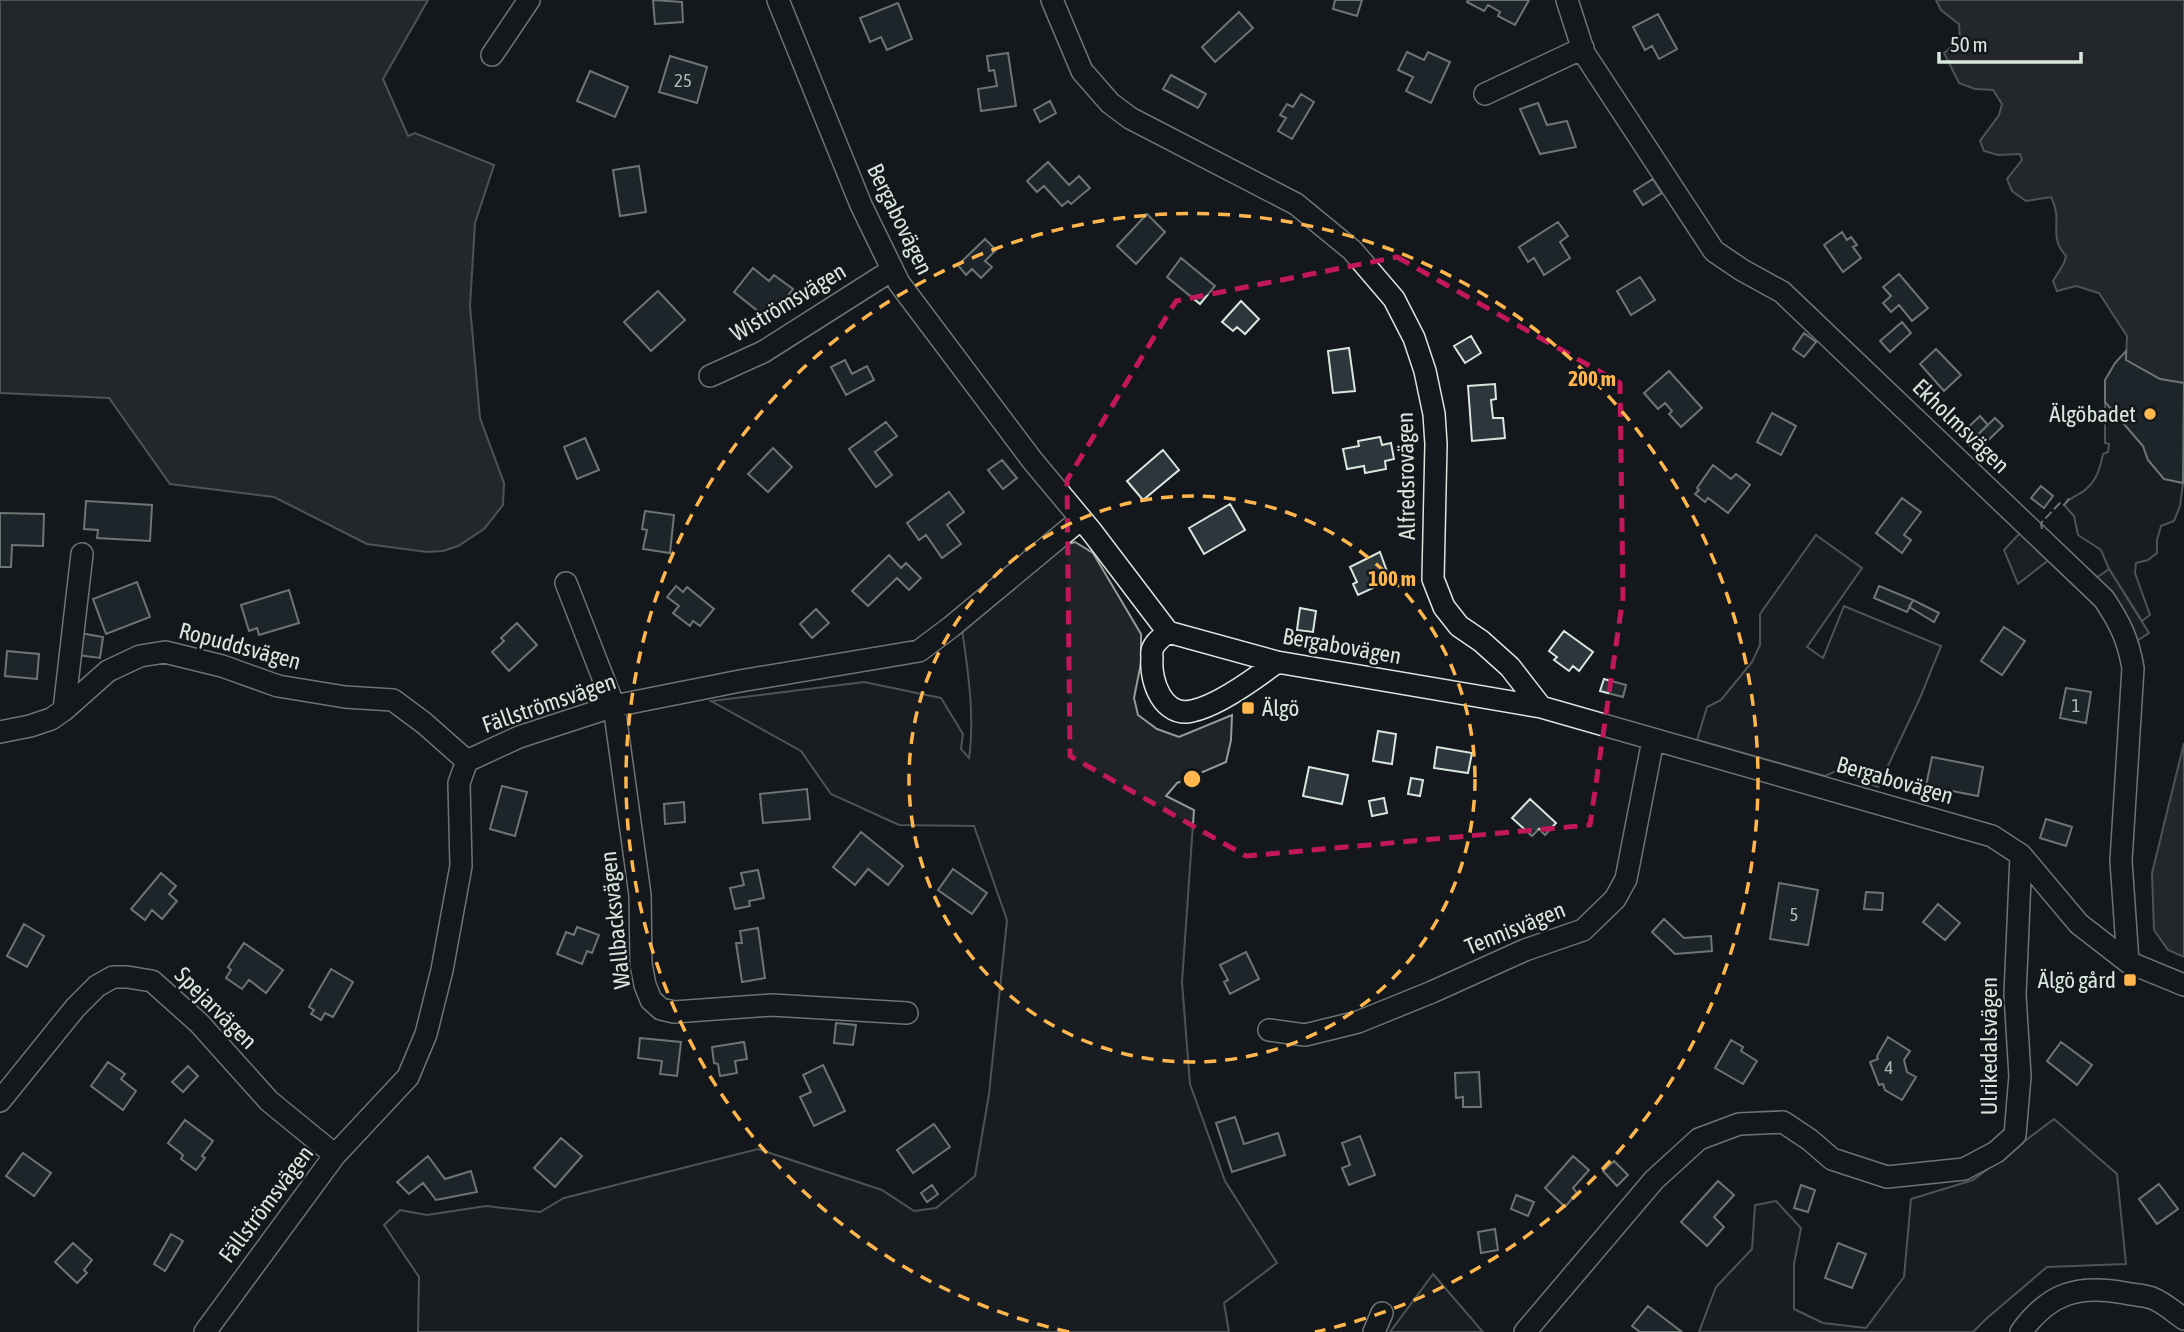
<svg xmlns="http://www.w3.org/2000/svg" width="2184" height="1332" font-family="'Asap Condensed',sans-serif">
<rect width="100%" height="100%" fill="#14181c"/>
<!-- green -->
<path fill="#202428" stroke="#939e99" stroke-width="2" d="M2105 402 2143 446 2148 460 2164 478 2183 483 2180 506 2174 521 2161 526 2157 540V553L2148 560 2136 563 2135 573 2150 615 2142 621 2109 569 2101 550 2078 535 2074 516 2064 505C2073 494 2078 497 2086 489 2097 480 2100 468 2103 454L2108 452 2109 444 2105 443Z
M1816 535 1862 568 1807 647 1823 658 1844 606 1941 646 1920 698 1878 787 1836 771 1825 776 1697 740 1707 707 1721 700 1752 662 1760 645V614Z
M1075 542 1093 553 1141 634V663L1134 698 1138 715 1157 729 1179 737 1232 715 1231 740 1226 762 1177 783 1166 796 1194 810 1182 982 1190 1084 1225 1181 1277 1263 1224 1303 1229 1332H418L419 1277 384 1225 400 1210 427 1215 486 1206 540 1212 564 1198 758 1149 882 1190 914 1211 936 1208 975 1176 989 1094 1007 920 974 826 899 825 831 794 801 751 711 701 864 682 941 698 963 734 961 749 969 758C975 716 968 672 962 629L1055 548Z
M2054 1119 2117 1174 2126 1264 2047 1267 1986 1319 1973 1332H1699L1716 1287 1752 1249 1755 1205 1776 1201 1801 1228 1794 1264V1309L1823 1323 1866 1328 1904 1277 1911 1199 1973 1180Z
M1433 1274 1483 1332H1390Z"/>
<!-- parking -->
<path fill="#24282b" stroke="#939e99" stroke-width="2" d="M2021 532 2050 559 2018 584 2004 550Z
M2109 569 2149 633 2135 642 2096 578Z"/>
<!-- water -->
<path fill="#363b3e" stroke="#939e99" stroke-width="2" d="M0 0H428L383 79 408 136 415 133 494 165 475 223 470 306 480 418 504 483 503 505 484 529 458 546 443 551 427 552 367 544 274 497 170 484 109 398 0 393Z
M1936 0H2184V383L2160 379 2126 360 2127 336 2099 293 2076 286 2057 291 2053 281 2064 263 2066 256C2047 235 2064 222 2051 197L2026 201 2012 191 2007 179 2022 160 2020 154 1998 155 1984 151 1980 141 1999 115 2002 104 1993 90 1975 89 1959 83 1944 53 1960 40 1959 24 1941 10Z
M2184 743V957L2168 950 2154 930 2152 873Z"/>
<!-- building -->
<path fill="#2c363c" stroke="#d8e6dc" stroke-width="2" d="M653 0 682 2 683 22 655 24Z
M1335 0H1362L1357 16 1333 9Z
M1468 0H1529L1515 25 1498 16 1500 12 1488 5 1484 11 1467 2Z
M898 3 912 39 887 50 881 37 870 42 860 18Z
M1239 12 1253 28 1215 62 1202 47Z
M1658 14 1677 49 1659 59 1652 46 1645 50 1633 27Z
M1407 52 1424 60 1428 52 1450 62 1431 103 1406 91 1413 77 1398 70Z
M1008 53 1016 106 981 111 978 89 997 86 994 70 989 71 987 56Z
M670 56 707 67 697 103 659 92Z
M590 71 628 87 615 117 577 101Z
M1171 75 1206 94 1198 108 1163 89Z
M1301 94 1314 102 1292 139 1278 131 1286 118 1280 115 1287 104 1293 107Z
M1050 101 1056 113 1040 122 1034 110Z
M1538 103 1547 125 1567 121 1576 147 1540 154 1520 109Z
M1048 162 1069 185 1079 176 1090 188 1071 204 1068 201 1062 206 1044 186 1037 192 1027 181Z
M639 166 646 212 620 216 613 170Z
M1653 179 1662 193 1643 205 1634 191Z
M1147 214 1165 232 1136 264 1117 246Z
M1558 222 1568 236 1560 242 1570 258 1544 275 1534 258 1528 262 1519 247Z
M1842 232 1847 240 1851 237 1857 245 1853 247 1861 258 1843 272 1824 245Z
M985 239 996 250 985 261 992 267 981 278 972 269 966 275 958 265Z
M1181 258 1215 286 1200 304 1167 277Z
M753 268 769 281 774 275 793 289 769 320 734 292Z
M1899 274 1928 308 1912 321 1899 305 1891 312 1883 303 1891 296 1883 287Z
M1640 277 1655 300 1631 315 1617 291Z
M658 291 685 320 651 351 624 322Z
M1241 301 1259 319 1245 334 1237 327 1233 331 1222 322Z
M1902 322 1911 333 1890 352 1880 341Z
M1804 333 1816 342 1804 357 1793 349Z
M1471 336 1481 353 1465 363 1454 346Z
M1349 348 1355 391 1333 393 1328 351Z
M1936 349 1961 375 1944 391 1920 364Z
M2126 351V360L2160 379 2184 383 2183 483 2164 479 2148 460 2143 446 2105 402V380L2115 363Z
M845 360 852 374 867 366 874 380 846 395 831 367Z
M1669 371 1702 408 1681 427 1669 414 1672 411 1665 403 1658 409 1644 393Z
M1495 384 1496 399 1491 400 1493 418H1503L1505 438 1472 441 1468 386Z
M1772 413 1796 426 1781 455 1757 442Z
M1980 416 1988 425 1968 444 1960 435Z
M1995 418 2003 426 1976 452 1968 444Z
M886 422 897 436 875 452 892 475 876 487 849 449Z
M1380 437 1382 445 1391 443 1394 459 1385 461 1386 469 1365 473 1364 466 1347 469 1343 449 1359 446 1358 441Z
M585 438 599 470 577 479 564 447Z
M773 448 792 467 768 492 748 474Z
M1163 450 1179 470 1143 500 1127 481Z
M1002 460 1017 478 1003 489 988 470Z
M1713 465 1731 479 1736 474 1750 485 1728 513 1708 498 1705 502 1695 494 1699 490 1697 488Z
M2041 486 2053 496 2044 508 2031 498Z
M949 492 964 512 947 525 961 544 942 558 926 535 919 540 907 523Z
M1902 498 1921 512 1904 535 1911 540 1902 553 1876 533Z
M86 501 152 505 150 541 97 538 98 530 84 529Z
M1230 504 1245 530 1204 554 1189 528Z
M645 511 674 515 670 553 643 549 647 530 642 529Z
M0 513 44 514 43 546 12 545 11 567H0Z
M1380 552 1390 580 1358 595 1353 584 1357 582 1350 567Z
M889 555 901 568 906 563 921 578 909 590 897 578 868 606 852 591Z
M137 582 150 617 106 634 93 599Z
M676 586 683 592 687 587 714 609 700 626 693 621 690 626 673 613 679 606 667 597Z
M1879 586 1913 600 1907 612 1874 598Z
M289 590 299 623 259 635 257 628 249 631 241 605Z
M1913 600 1939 613 1934 622 1909 607Z
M1300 608 1316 611 1313 632 1297 630Z
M816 609 829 623 812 638 800 624Z
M517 623 537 645 509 671 492 652 504 641 501 638Z
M2004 627 2025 641 2002 675 1981 661Z
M1564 631 1593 652 1579 671 1573 666 1569 671 1554 660 1557 657 1549 651Z
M80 633 103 637 100 658 77 655Z
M7 651 39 654 37 679 5 676Z
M1604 679 1626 685 1623 697 1600 691Z
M2066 688 2091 692 2086 723 2060 718Z
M1378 731 1396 734 1392 764 1373 761Z
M1437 747 1472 753 1468 773 1434 768Z
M1932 757 1983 767 1978 796 1926 786Z
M1309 767 1348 775 1342 804 1303 796Z
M1411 778 1423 780 1420 796 1408 794Z
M502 786 527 792 515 836 490 829Z
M807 789 810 819 763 823 760 794Z
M1384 798 1387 813 1372 816 1369 801Z
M1530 799 1556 823 1545 835 1539 829 1532 836 1512 818Z
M684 802 685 822 665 824 664 804Z
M2046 819 2072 827 2066 846 2040 838Z
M861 832 903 866 888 885 868 869 855 885 833 867Z
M953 869 987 893 972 914 938 890Z
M758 870 764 898 749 901 750 906 735 909 730 888 744 885 741 873Z
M161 873 176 886 169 894 177 901 162 919 152 910 145 920 131 909Z
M1779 883 1818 890 1808 945 1770 939Z
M1866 892 1883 893 1882 910 1864 909Z
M1938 904 1960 923 1945 940 1923 922Z
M1664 919 1684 938 1711 936 1712 951 1675 954 1652 932Z
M24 924 44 936 27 967 7 956Z
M577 927 599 935 592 953 587 951 582 964 557 954 566 932 574 935Z
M758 928 765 978 742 982 736 943H742L740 931Z
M244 943 283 970 266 993 249 980 242 989 226 978 231 970 228 967Z
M1246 952 1259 979 1230 994 1224 982 1228 980 1220 965Z
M331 969 353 982 333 1017 325 1013 321 1020 311 1014 314 1010 309 1007Z
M836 1023 856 1025 853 1045 834 1043Z
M1888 1037 1910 1051 1904 1060 1907 1072 1916 1077 1902 1100 1885 1090 1883 1084 1879 1085 1870 1062 1878 1059 1877 1056Z
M640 1038 681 1042 677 1076 660 1074 662 1061 638 1058Z
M1731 1040 1743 1047 1741 1051 1757 1061 1743 1084 1715 1068Z
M744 1042 747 1059 735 1061 737 1073 720 1076 718 1064 714 1063 712 1047Z
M2061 1042 2092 1065 2077 1085 2047 1061Z
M108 1062 125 1074 121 1079 136 1091 123 1110 91 1086Z
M823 1065 845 1111 814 1126 800 1097 811 1092 803 1075Z
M188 1066 198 1076 183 1092 172 1082Z
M1479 1072 1481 1107H1463V1097L1456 1098 1455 1073Z
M1235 1117 1244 1144 1278 1133 1285 1155 1232 1172 1216 1123Z
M185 1120 213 1141 202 1156 205 1158 196 1170 181 1159 183 1155 168 1143Z
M934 1124 950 1147 913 1173 897 1150Z
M1360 1136 1375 1175 1349 1185 1342 1168 1350 1165 1342 1143Z
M561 1138 582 1156 555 1187 534 1168Z
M23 1153 51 1173 34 1196 6 1176Z
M428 1156 445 1179 471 1171 477 1192 436 1200 423 1183 409 1194 397 1182Z
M1573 1156 1589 1170 1573 1188 1577 1193 1565 1207 1545 1188Z
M1614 1161 1628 1175 1617 1186 1603 1171Z
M1718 1181 1734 1195 1714 1217 1724 1227 1707 1246 1681 1222Z
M2159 1184 2178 1209 2157 1224 2139 1199Z
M932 1185 938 1194 927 1202 921 1193Z
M1801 1185 1815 1190 1808 1212 1794 1208Z
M1516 1195 1534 1202 1528 1216 1511 1209Z
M1495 1229 1498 1250 1481 1253 1478 1232Z
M171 1234 183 1241 165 1271 154 1264Z
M73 1243 92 1260 84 1270 87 1273 77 1283 55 1262Z
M1838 1243 1866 1254 1852 1288 1825 1278Z
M1648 1306 1682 1332H1640L1632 1326Z"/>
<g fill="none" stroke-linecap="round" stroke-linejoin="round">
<!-- minor casing -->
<g stroke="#d8e6dc" stroke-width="24">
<path id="minor" d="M778 0 861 205 899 283 1032 460 1092 532 1168 632 1277 662 1541 707 1992 836 2021 855 2079 924 2128 962 2184 985
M1052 0 1082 71 1110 103 1130 118 1296 204 1352 250 1394 299 1414 338 1425 371 1434 414 1436 444 1433 579 1444 607 1459 626 1481 641 1510 667 1541 707
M1567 0 1584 53 1714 251 1742 270 1782 292 2104 599C2120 623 2128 639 2133 668L2121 861 2128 962
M492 55 529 0
M1485 94 1583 48
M710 376 763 352 892 270
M566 583 614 706 640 895 641 964 645 985 651 1000 661 1009 674 1012 772 1005 907 1013
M1168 632C1163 636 1155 642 1153 648 1151 651 1152 655 1152 659 1150 681 1163 718 1192 711 1217 706 1256 678 1277 662
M64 710 82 554
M0 732 30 726 51 719 64 710 108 671 140 656 165 652 222 666 278 686 345 697 393 700 424 723 467 761
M1269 1030 1305 1035 1358 1022 1432 992 1525 950 1583 930 1615 899 1626 879 1653 740
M0 1101 75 1008 97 986 113 977H127L152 981 199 1023 269 1101 335 1155
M205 1332 335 1155 408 1077 426 1034 442 970 461 866 459 783 467 761 519 737 614 706 740 681 919 651 951 627 1081 519
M1374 1332 1382 1313
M1525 1332 1654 1180 1699 1139 1739 1124 1783 1122 1810 1140 1832 1159 1887 1177 1964 1169 1996 1152 2015 1135 2020 1076 2015 995 2021 855
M2021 1332C2049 1293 2079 1284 2125 1293 2134 1295 2143 1295 2152 1298 2163 1302 2174 1312 2184 1319"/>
</g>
<!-- minor -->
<use href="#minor" stroke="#14181c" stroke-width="21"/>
<!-- fence -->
<path stroke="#d8e6dc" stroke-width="2" stroke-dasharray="9 3.5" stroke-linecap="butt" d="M2042 529 2041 523 2060 503 2064 505 2071 496"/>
</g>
<!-- marked area -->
<path d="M0 0H2184V1332H0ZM1397 257 1620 383 1623 597 1590 825 1246 856 1070 756 1067 480 1176 301Z" fill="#14181c" fill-opacity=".55" fill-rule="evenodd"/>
<path fill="none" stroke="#c2185b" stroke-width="5" stroke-dasharray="14 9" stroke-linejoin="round" d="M1397 257 1620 383 1623 597 1590 825 1246 856 1070 756 1067 480 1176 301Z"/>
<!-- distance rings -->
<g fill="none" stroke="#ffb74d" stroke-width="3.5" stroke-dasharray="12 9">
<circle cx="1192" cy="779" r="283"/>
<path d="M1069 1332A566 566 0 1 1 1315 1332"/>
</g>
<!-- markers -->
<g fill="#ffb74d" stroke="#14181c" stroke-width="2.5">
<circle cx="2150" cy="414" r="7"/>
<rect x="1241" y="701" width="14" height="14" rx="3.5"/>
<rect x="2123" y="973" width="14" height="14" rx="3.5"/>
</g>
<g text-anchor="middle" stroke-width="5" stroke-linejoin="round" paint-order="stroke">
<!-- number labels -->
<g font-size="19" fill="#adbab4">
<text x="683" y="87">25</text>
<text x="2076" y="712">1</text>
<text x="1794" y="921">5</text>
<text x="1889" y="1074">4</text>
</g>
<!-- street labels -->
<g font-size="23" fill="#d8e6dc" stroke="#14181c">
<text transform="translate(900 219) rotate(64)" y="8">Bergabovägen</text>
<text transform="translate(788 302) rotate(-31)" y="8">Wiströmsvägen</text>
<text transform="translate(1961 426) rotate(44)" y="8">Ekholmsvägen</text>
<text transform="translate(1406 476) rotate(-91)" y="8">Alfredsrovägen</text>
<text transform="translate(240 646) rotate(15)" y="8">Ropuddsvägen</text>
<text transform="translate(1342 646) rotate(10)" y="8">Bergabovägen</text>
<text transform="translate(549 703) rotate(-19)" y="8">Fällströmsvägen</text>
<text transform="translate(1895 780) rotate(16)" y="8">Bergabovägen</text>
<text transform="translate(615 920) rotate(-96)" y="8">Wallbacksvägen</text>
<text transform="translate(1515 928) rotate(-22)" y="8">Tennisvägen</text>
<text transform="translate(216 1008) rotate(45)" y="8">Spejarvägen</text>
<text transform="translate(1989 1046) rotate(-90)" y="8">Ulrikedalsvägen</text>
<text transform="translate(266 1204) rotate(-53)" y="8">Fällströmsvägen</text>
</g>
<!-- poi labels -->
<g font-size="23" fill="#d8e6dc" stroke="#14181c" text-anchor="end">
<text x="2136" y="422">Älgöbadet</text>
<text x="1262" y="716" text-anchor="start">Älgö</text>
<text x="2116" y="988">Älgö gård</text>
</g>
</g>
<circle cx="1192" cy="779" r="10" fill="#ffb74d" stroke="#14181c" stroke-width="3.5"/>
<g font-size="21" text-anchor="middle" font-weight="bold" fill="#ffb74d" stroke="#14181c" stroke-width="5" stroke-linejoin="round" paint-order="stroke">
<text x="1592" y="386">200 m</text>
<text x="1392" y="586">100 m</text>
</g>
<!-- scale -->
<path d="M1939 52v10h142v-10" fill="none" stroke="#d8e6dc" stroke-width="3.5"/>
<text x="1950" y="52" font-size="21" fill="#d8e6dc" stroke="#14181c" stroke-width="5" paint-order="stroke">50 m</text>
</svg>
